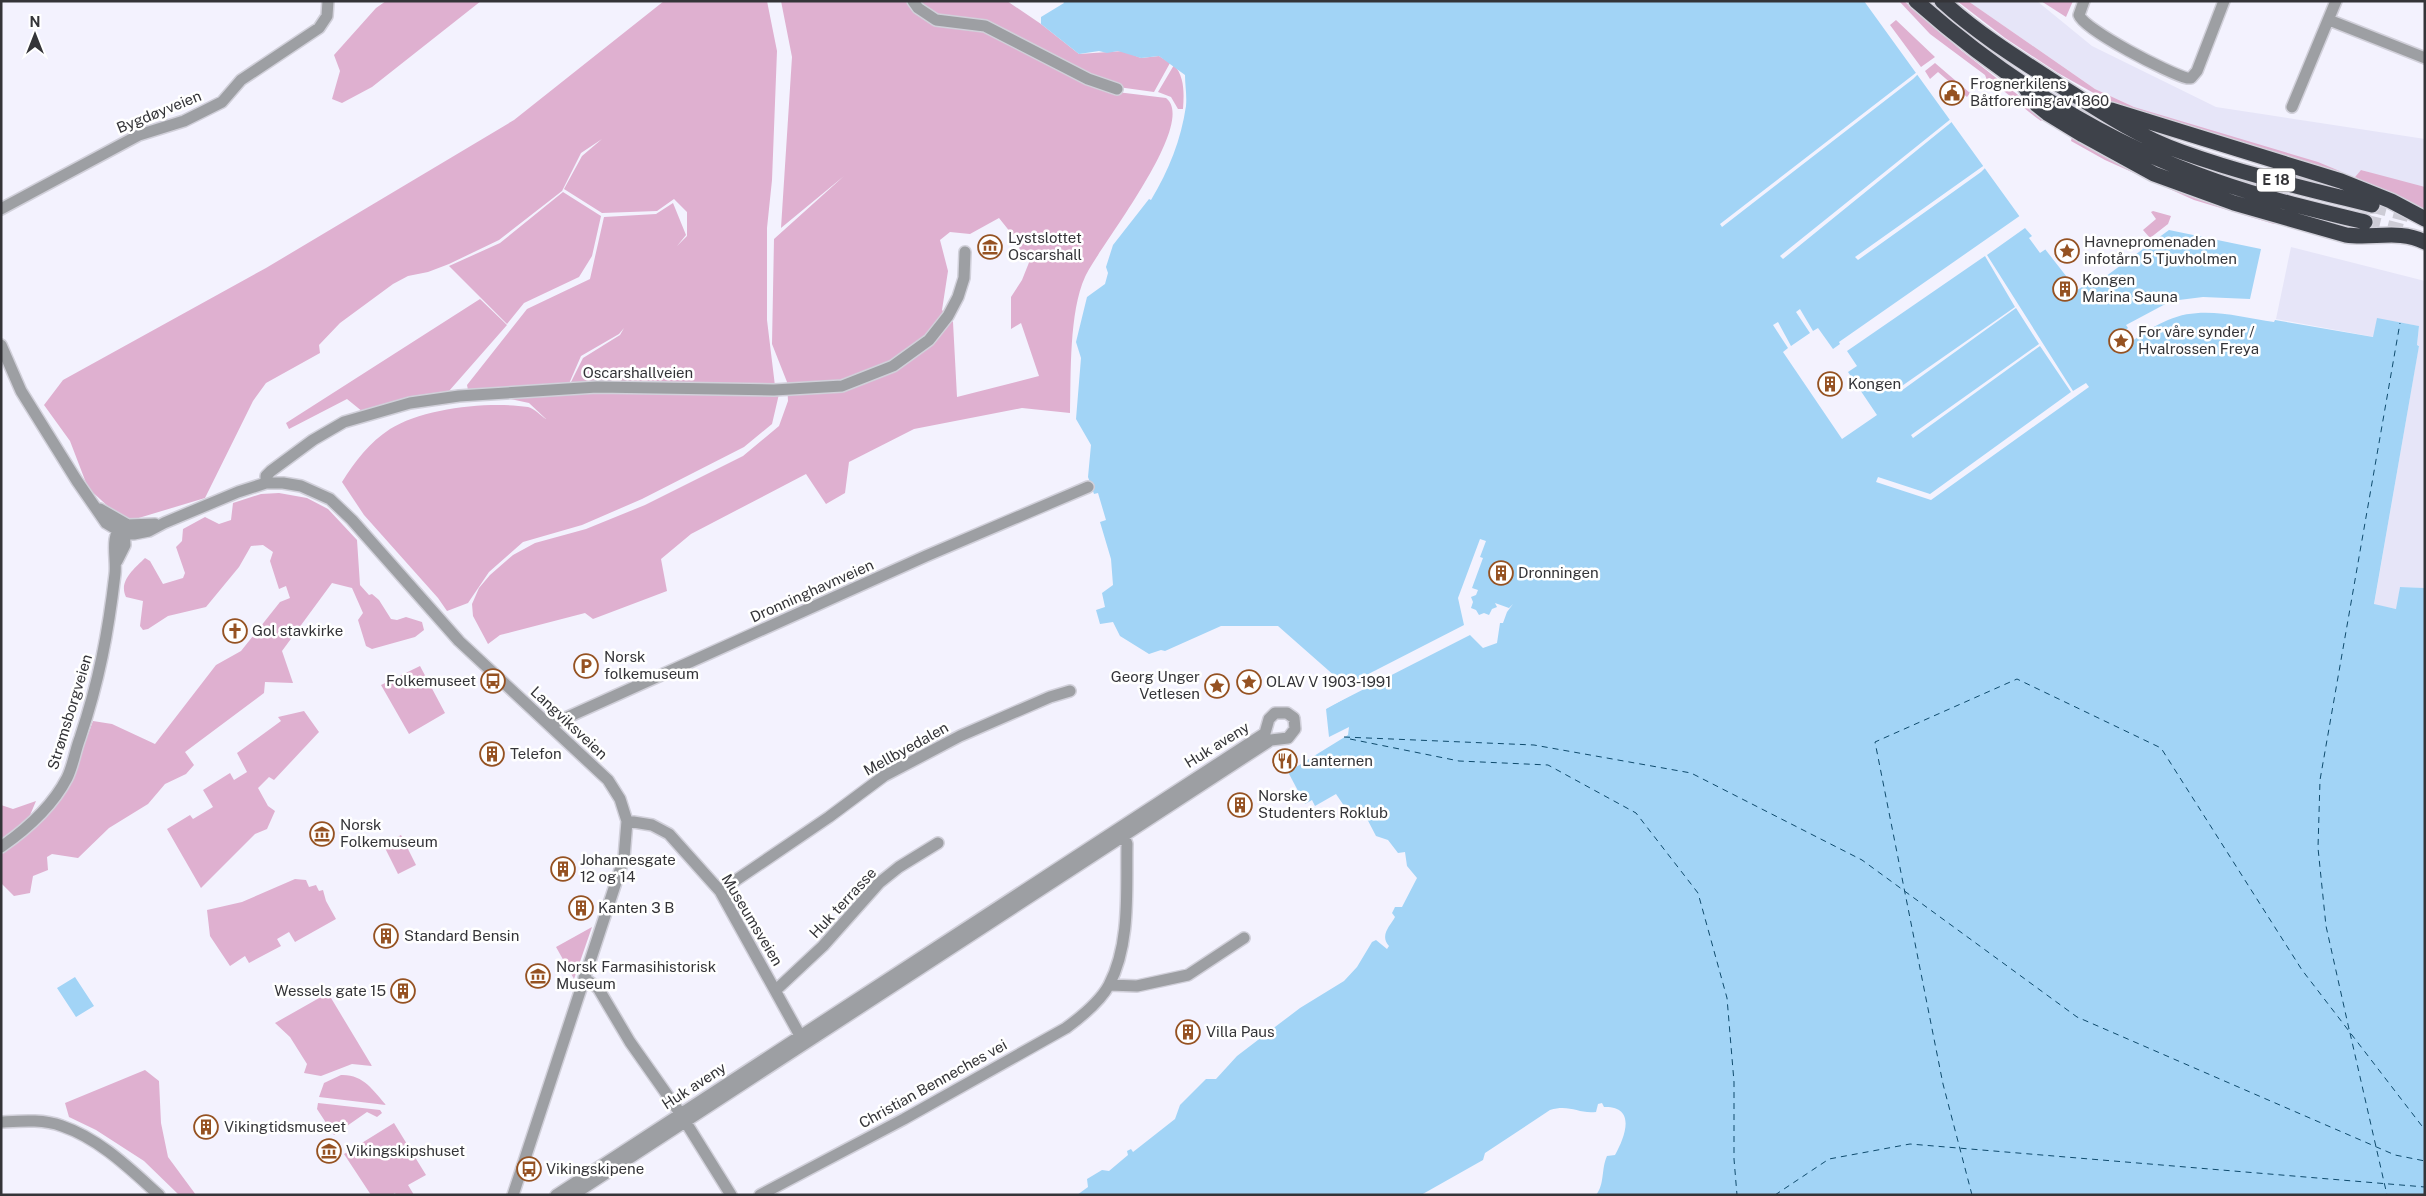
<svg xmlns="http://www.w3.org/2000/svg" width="2426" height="1196" font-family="'Public Sans',sans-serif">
<rect width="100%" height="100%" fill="#f3f2fe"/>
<!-- built -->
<path fill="#e6e5f8" d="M1968 1H2037L2092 46 2216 107 2425 139V191L2362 170 2355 177 2162 118 2134 107 2095 89Z
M2291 247 2425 281V588L2400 587 2397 609 2374 605 2419 345H2417L2419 326 2378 319 2374 337 2276 319Z"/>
<!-- green -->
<path fill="#dfb0d0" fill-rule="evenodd" d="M386 1H481L372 87 342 103 332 99 340 71 334 55 376 8Z
M664 1H767L777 51 772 180 767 228V320L775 386H569L583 358 620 335 624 328 619 334 581 356 568 386 611 390 779 394 772 424 744 447 642 499 582 525 523 542 489 572 468 603 447 611 438 598 364 515 342 482C355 461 370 442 390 429 423 408 490 401 528 407 534 408 541 416 546 419L529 403 468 390 467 385 527 309 590 279 604 217 656 214 673 203 686 235 677 246 687 236V212L674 199 657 211 602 213 564 189 582 156 602 139 581 153 562 191 499 240 449 264 428 272 408 276 393 284 340 323 319 345 320 353 266 383 253 401 205 498 132 520 112 510 88 488 70 441 44 405 63 380 266 268 514 120Z
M781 1H1007L1041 24 1079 54 1123 51 1141 58 1159 56 1170 63 1154 92 1118 87 1117 92 1166 98C1199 123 1098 248 1085 277 1069 312 1071 374 1070 413L1022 408 914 429 849 462 845 493 826 504 806 474 691 534 661 559 667 591 593 619 585 613 500 635 488 644 473 616 472 604 479 588 490 575 513 555 535 543 586 529 645 505 743 456 779 426 788 401 787 382 772 344 774 239 844 176 781 228 792 57ZM999 218 1011 233 1021 238 1019 248 1030 260 1022 280 1011 297V329L1021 323 1039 376 957 397 953 322 942 310 948 271 940 240 950 232 970 234Z
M1899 1H1904L1962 51 2046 117 2076 136 2282 223 2274 224 2194 200 2105 160 2071 141 2072 137 2044 118 2041 121C2024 109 2010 94 1992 83L1993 80 1989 78 1987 80 1985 75 1930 34Z
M1957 1H1968L2095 89 2134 107 2318 162 2342 172 2290 159 2115 105 2058 73 2005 38Z
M2041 1H2073L2066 17Z
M1896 20 1935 57 1921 67 1890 25Z
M1935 63 1970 93 1967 97 1938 72 1930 79 1925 71Z
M1174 65C1185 77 1184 94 1183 109H1178L1171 97 1158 92Z
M2361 170 2425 187V213L2355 177Z
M563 192 601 216 592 256 579 277 524 303 507 324 449 266 500 243Z
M2153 211 2171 216 2168 224 2150 238 2143 230 2156 219 2151 212Z
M480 299 507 325 449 391 363 412 347 399 289 429 286 423Z
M279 493 307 498 328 509 357 540 360 585 369 595 372 594 379 600 391 619 397 620 406 617 422 622 424 630 415 637 372 649 366 646 358 620 363 613 352 588 332 583 282 651 293 683 265 682 264 693 185 752 194 765 186 774 165 784 148 804 109 828 78 858 52 854 47 857 48 870 33 876 30 893 14 896 1 883V853C51 824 74 773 93 721L112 724 155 744 216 665 241 651 280 602 290 598 286 586 279 589 270 561 273 552 263 545 251 546 239 567 206 607 168 616 148 629 143 630 140 626 143 601 126 597C118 581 135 568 145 558L150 561 163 584 183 578 185 573 176 547 182 541 183 529 205 517 219 524 231 520 233 503 261 494Z
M420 666 445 713 409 734 381 685Z
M304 711 319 732 274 780 269 777 258 788 268 806 275 811 267 829 255 834 201 888 167 829 190 815 193 819 213 807 203 790 230 773 234 780 247 772 237 753 281 721 278 717Z
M36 801 28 820 1 839V805L13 809Z
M401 835 416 865 398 874 383 844Z
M295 879 306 880 309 887 316 885 319 891 323 890 326 901 336 919 295 942 289 932 277 939 281 946 249 963 245 956 230 966 210 936 207 910 242 902Z
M592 927 574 979 556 947Z
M328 993 372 1066 352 1064 321 1076 304 1073 307 1064 290 1037 275 1023Z
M145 1070 159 1081 161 1123 168 1157 196 1195H179L144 1161 96 1130 69 1117 65 1103Z
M341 1075C363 1074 373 1090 386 1105L319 1097 324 1083Z
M318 1103 380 1110 382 1113 377 1117 367 1112 334 1135 317 1109Z
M394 1123 426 1175 408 1185 414 1195H396L395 1193 392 1195H371L344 1154Z"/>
<!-- water -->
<path fill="#a2d4f6" d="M1063 1H1864L2020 217 2077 290 2087 284 2084 280 2092 275 2098 282 2169 230 2261 249 2250 299 2203 297 2171 301 2126 325 2128 328 2109 343 2116 353C2132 341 2149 328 2168 320 2202 305 2239 317 2274 322L2275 320 2373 337 2377 318 2419 326 2417 345 2419 346 2374 604 2396 609 2400 587 2425 588V1195H1596C1605 1184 1601 1169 1607 1156L1615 1155C1625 1137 1637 1106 1604 1107L1602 1103 1598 1104 1596 1112C1578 1114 1570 1104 1550 1110L1485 1153 1483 1160 1421 1195H1077L1088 1187 1087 1179 1102 1170 1109 1171 1128 1155 1127 1151 1131 1149 1133 1152 1175 1119 1180 1105 1206 1079H1216L1237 1056 1300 1008 1344 981 1357 967 1372 942 1376 940 1387 949 1389 946C1379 935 1391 925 1395 917L1392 913 1395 907H1402L1417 878 1407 866 1405 852 1398 853 1388 840 1376 836 1364 813 1353 819 1336 794 1315 806 1312 800 1305 804 1288 772 1348 735 1349 727 1329 737 1326 709 1351 695 1345 685 1278 626H1221L1165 651 1161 650 1149 654 1120 636 1113 622 1100 624 1096 610 1105 607 1102 593 1113 585 1111 559 1100 522 1106 520 1098 493 1094 494 1088 477 1091 445 1076 419 1081 358 1076 342 1087 297 1105 284 1108 273 1106 267 1113 245 1149 199 1151 200C1169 170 1181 140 1186 106 1187 95 1185 85 1185 75L1159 56 1141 58 1118 51 1107 53 1099 51 1079 54 1041 24V17L1064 3Z
M75 977 94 1006 76 1017 57 988Z"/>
<!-- pier -->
<path fill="#f3f2fe" d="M1917 72 1918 74 1913 79 1722 227 1720 224Z
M1952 118 1954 120 1948 125 1783 259 1780 256Z
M1986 164 1987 166 1981 172 1858 260 1855 257Z
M2021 215 2046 249 2040 253 2029 238 2032 236 2025 228 1987 255 2073 391 2086 383 2089 387 1931 500 1876 482 1878 477 1930 494 2071 392 2040 346 1913 438 1911 435 2039 344 2016 308 1901 391 1899 388 2015 307 1985 256 1847 351 1857 366 1848 372 1877 415 1842 439 1783 352 1788 348 1773 325 1778 322 1791 346 1810 333 1796 312 1800 309 1813 331 1818 328 1833 349 1840 344 1839 342Z
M1480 539 1486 541 1480 557 1483 558 1472 588 1478 590 1476 595 1471 597 1473 602 1471 608 1476 610 1479 615 1484 613 1489 615 1492 609 1497 607 1495 603 1509 608 1513 604 1507 612 1503 623H1500L1497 643 1483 648 1470 635 1323 710 1324 707 1348 695 1343 687 1464 625 1458 598Z"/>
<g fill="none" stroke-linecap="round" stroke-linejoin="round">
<!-- ferry -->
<path stroke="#0f4b6d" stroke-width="1" stroke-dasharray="6 5" stroke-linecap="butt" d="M1344 737 1534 745 1691 773 1862 860 2077 1017 2395 1155 2425 1161
M1350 739 1459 761 1548 765 1636 813 1698 893 1727 998 1734 1082V1159L1737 1195
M2349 1029 2326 926 2318 848 2320 780 2400 323
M2350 1033 2387 1195
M1775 1195 1829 1159 1910 1144 2425 1187
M1972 1195 1943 1084 1875 742 2017 679 2161 748 2302 970 2425 1130"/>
<!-- highway-tunnel -->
<path stroke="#cdccd6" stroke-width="15" stroke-dasharray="15 8" stroke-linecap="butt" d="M2372 205 2411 215
M2365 222 2405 232"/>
<!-- minor casing -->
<g stroke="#d1d0da" stroke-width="14">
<path id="minor" d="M913 1 918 8 936 20 985 26 1088 79 1117 89
M2084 1 2079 15C2084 30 2170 74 2187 78H2191L2197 71 2224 1
M2329 20 2425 58
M2292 107 2336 1
M1 209 139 135 184 121 222 102 241 80 319 28 327 16 328 1
M1 345 21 391 77 481 106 523 121 532 134 534 149 531 164 523 238 492 266 483H283L301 486 330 499 352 520 459 641 608 780 620 799 627 821 624 858 513 1195
M266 483V476L271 471 313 440 344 422 410 403 459 396 597 387 774 390 842 386 893 366 929 340 948 316 958 297 964 278 965 252
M100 509 128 525 155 524
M117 561 125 545 124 527
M550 725 926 556 1088 487
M627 821 652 825 669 834 720 891 803 1041
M1 847C27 829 52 807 67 778 73 766 75 751 80 738 99 681 108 634 115 574 117 558 109 536 123 524
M720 891 829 817 884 776 960 736 1050 697 1070 691
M584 978 598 988 630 1042 680 1113 731 1195
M1109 985 1137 986 1188 975 1244 938
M776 990 823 946 879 883 899 867 938 843
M1 1122C21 1121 43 1119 62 1126 100 1139 130 1169 159 1195
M556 1195 1265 733 1269 719 1275 713H1287L1294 718 1295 729 1288 738 1271 740 573 1195
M760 1195 904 1119 1066 1028C1081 1017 1100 1002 1109 985 1131 943 1126 889 1127 844L1122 831"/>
</g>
<!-- highway casing -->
<g stroke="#d1d0da" stroke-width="18">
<path id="highway" d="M1916 1C2003 78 2106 144 2216 181 2264 198 2315 210 2365 222
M1942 1C1977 33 2017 58 2056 83 2097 109 2136 136 2182 152 2243 174 2308 189 2372 205
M2025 87 2037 105 2047 113 2083 135 2154 174 2234 203 2346 235C2372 239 2400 229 2425 242
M2111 110 2341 181 2391 201 2425 219"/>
</g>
<!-- minor -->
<use href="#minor" stroke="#9d9fa3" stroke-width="11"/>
<!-- highway -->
<use href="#highway" stroke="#3e424a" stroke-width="15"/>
</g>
<!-- icons -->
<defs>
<g id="civic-ring" transform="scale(1.25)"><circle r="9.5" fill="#fff" stroke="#955222" stroke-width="1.5"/><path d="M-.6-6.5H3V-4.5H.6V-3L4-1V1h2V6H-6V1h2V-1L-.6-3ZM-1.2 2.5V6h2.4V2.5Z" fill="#955222"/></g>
<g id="museum-ring" transform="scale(1.25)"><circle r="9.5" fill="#fff" stroke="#955222" stroke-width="1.5"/><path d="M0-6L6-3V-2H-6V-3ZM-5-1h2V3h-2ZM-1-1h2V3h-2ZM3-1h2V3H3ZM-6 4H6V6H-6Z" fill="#955222"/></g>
<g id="sight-ring" transform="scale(1.25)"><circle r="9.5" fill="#fff" stroke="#955222" stroke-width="1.5"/><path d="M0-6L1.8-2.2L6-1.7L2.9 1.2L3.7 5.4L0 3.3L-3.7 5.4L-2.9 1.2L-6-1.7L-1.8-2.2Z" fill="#955222"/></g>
<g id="building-ring" transform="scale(1.25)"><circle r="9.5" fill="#fff" stroke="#955222" stroke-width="1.5"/><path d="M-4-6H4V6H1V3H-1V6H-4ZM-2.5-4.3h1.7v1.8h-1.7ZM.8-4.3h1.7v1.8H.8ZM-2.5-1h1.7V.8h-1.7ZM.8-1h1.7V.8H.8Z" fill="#955222"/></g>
<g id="church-ring" transform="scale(1.25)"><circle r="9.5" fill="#fff" stroke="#955222" stroke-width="1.5"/><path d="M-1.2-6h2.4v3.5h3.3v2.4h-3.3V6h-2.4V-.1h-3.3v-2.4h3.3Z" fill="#955222"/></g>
<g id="parking-ring" transform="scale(1.25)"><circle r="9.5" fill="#fff" stroke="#955222" stroke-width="1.5"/><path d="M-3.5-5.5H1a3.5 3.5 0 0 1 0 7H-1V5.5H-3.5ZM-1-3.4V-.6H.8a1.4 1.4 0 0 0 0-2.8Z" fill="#955222"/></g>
<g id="bus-ring" transform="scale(1.25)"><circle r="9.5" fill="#fff" stroke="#955222" stroke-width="1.5"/><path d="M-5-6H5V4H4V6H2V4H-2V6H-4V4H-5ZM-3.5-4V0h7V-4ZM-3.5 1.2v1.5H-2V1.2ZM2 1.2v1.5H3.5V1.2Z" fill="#955222"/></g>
<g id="restaurant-ring" transform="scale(1.25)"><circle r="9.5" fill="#fff" stroke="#955222" stroke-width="1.5"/><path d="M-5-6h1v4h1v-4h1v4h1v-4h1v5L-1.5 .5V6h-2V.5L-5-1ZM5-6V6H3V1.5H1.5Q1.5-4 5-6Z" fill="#955222"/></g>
</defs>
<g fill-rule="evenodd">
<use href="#civic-ring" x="1952" y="93"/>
<use href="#museum-ring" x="990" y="247"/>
<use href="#sight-ring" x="2067" y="251"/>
<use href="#building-ring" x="2065" y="289"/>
<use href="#sight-ring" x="2121" y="341"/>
<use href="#building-ring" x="1830" y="384"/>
<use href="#building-ring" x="1501" y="573"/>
<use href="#church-ring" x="235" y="631"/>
<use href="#parking-ring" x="586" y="666"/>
<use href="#bus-ring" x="493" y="681"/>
<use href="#sight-ring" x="1249" y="682"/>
<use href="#sight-ring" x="1217" y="686"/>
<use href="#building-ring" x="492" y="754"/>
<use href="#restaurant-ring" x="1285" y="761"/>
<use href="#building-ring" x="1240" y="805"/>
<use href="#museum-ring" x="322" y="834"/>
<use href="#building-ring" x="563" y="869"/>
<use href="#building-ring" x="581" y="908"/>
<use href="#building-ring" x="386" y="936"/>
<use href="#museum-ring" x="538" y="976"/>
<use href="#building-ring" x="403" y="991"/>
<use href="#building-ring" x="1188" y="1032"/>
<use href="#building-ring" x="206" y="1127"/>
<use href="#museum-ring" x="329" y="1151"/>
<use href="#bus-ring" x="529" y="1169"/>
</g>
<g text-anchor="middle" stroke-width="5" stroke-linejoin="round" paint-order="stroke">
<!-- shield labels -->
<rect fill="#fff" stroke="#717174" stroke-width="1" x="2257" y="168.5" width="38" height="23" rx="4"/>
<g font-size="14" font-weight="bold" fill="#343438">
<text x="2276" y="185">E 18</text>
</g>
<!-- poi labels -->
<g font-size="15" fill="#343438" stroke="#fff" text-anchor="start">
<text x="1970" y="89">Frognerkilens<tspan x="1970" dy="17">Båtforening av 1860</tspan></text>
<text x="1008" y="243">Lystslottet<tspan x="1008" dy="17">Oscarshall</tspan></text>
<text x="2084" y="247">Havnepromenaden<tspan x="2084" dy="17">infotårn 5 Tjuvholmen</tspan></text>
<text x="2082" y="285">Kongen<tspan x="2082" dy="17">Marina Sauna</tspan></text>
<text x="2138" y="337">For våre synder /<tspan x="2138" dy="17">Hvalrossen Freya</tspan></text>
<text x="1848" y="389">Kongen</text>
<text x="1518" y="578">Dronningen</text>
<text x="252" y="636">Gol stavkirke</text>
<text x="604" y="662">Norsk<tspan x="604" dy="17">folkemuseum</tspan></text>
<text x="1200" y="682" text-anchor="end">Georg Unger<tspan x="1200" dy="17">Vetlesen</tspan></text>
<text x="476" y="686" text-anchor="end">Folkemuseet</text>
<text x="1266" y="687">OLAV V 1903-1991</text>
<text x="510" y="759">Telefon</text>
<text x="1302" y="766">Lanternen</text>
<text x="1258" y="801">Norske<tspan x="1258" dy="17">Studenters Roklub</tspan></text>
<text x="340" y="830">Norsk<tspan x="340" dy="17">Folkemuseum</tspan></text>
<text x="580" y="865">Johannesgate<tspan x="580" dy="17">12 og 14</tspan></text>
<text x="598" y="913">Kanten 3 B</text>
<text x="404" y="941">Standard Bensin</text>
<text x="556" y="972">Norsk Farmasihistorisk<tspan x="556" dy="17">Museum</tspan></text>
<text x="386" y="996" text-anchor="end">Wessels gate 15</text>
<text x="1206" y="1037">Villa Paus</text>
<text x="224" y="1132">Vikingtidsmuseet</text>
<text x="346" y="1156">Vikingskipshuset</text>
<text x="546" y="1174">Vikingskipene</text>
</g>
<!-- street labels -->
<g font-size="15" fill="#343438" stroke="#fff">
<text transform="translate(159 112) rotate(-22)" y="5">Bygdøyveien</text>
<text x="638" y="378">Oscarshallveien</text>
<text transform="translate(812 591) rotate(-24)" y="5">Dronninghavnveien</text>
<text transform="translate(70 712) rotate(-73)" y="5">Strømsborgveien</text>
<text transform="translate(569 723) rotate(43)" y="5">Langviksveien</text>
<text transform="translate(1217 745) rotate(-32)" y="5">Huk aveny</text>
<text transform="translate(906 749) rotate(-29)" y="5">Mellbyedalen</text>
<text transform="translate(843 903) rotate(-47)" y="5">Huk terrasse</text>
<text transform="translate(752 920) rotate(59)" y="5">Museumsveien</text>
<text transform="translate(933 1084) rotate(-29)" y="5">Christian Benneches vei</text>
<text transform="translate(694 1086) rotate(-33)" y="5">Huk aveny</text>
</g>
</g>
<!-- border -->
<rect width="2426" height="1196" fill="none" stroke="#343438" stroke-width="5"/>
<!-- north arrow -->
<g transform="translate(35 35)" stroke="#ffffff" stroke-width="4" paint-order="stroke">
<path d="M0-4L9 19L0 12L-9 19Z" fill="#343438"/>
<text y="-8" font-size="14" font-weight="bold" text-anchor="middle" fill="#343438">N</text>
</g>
</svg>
